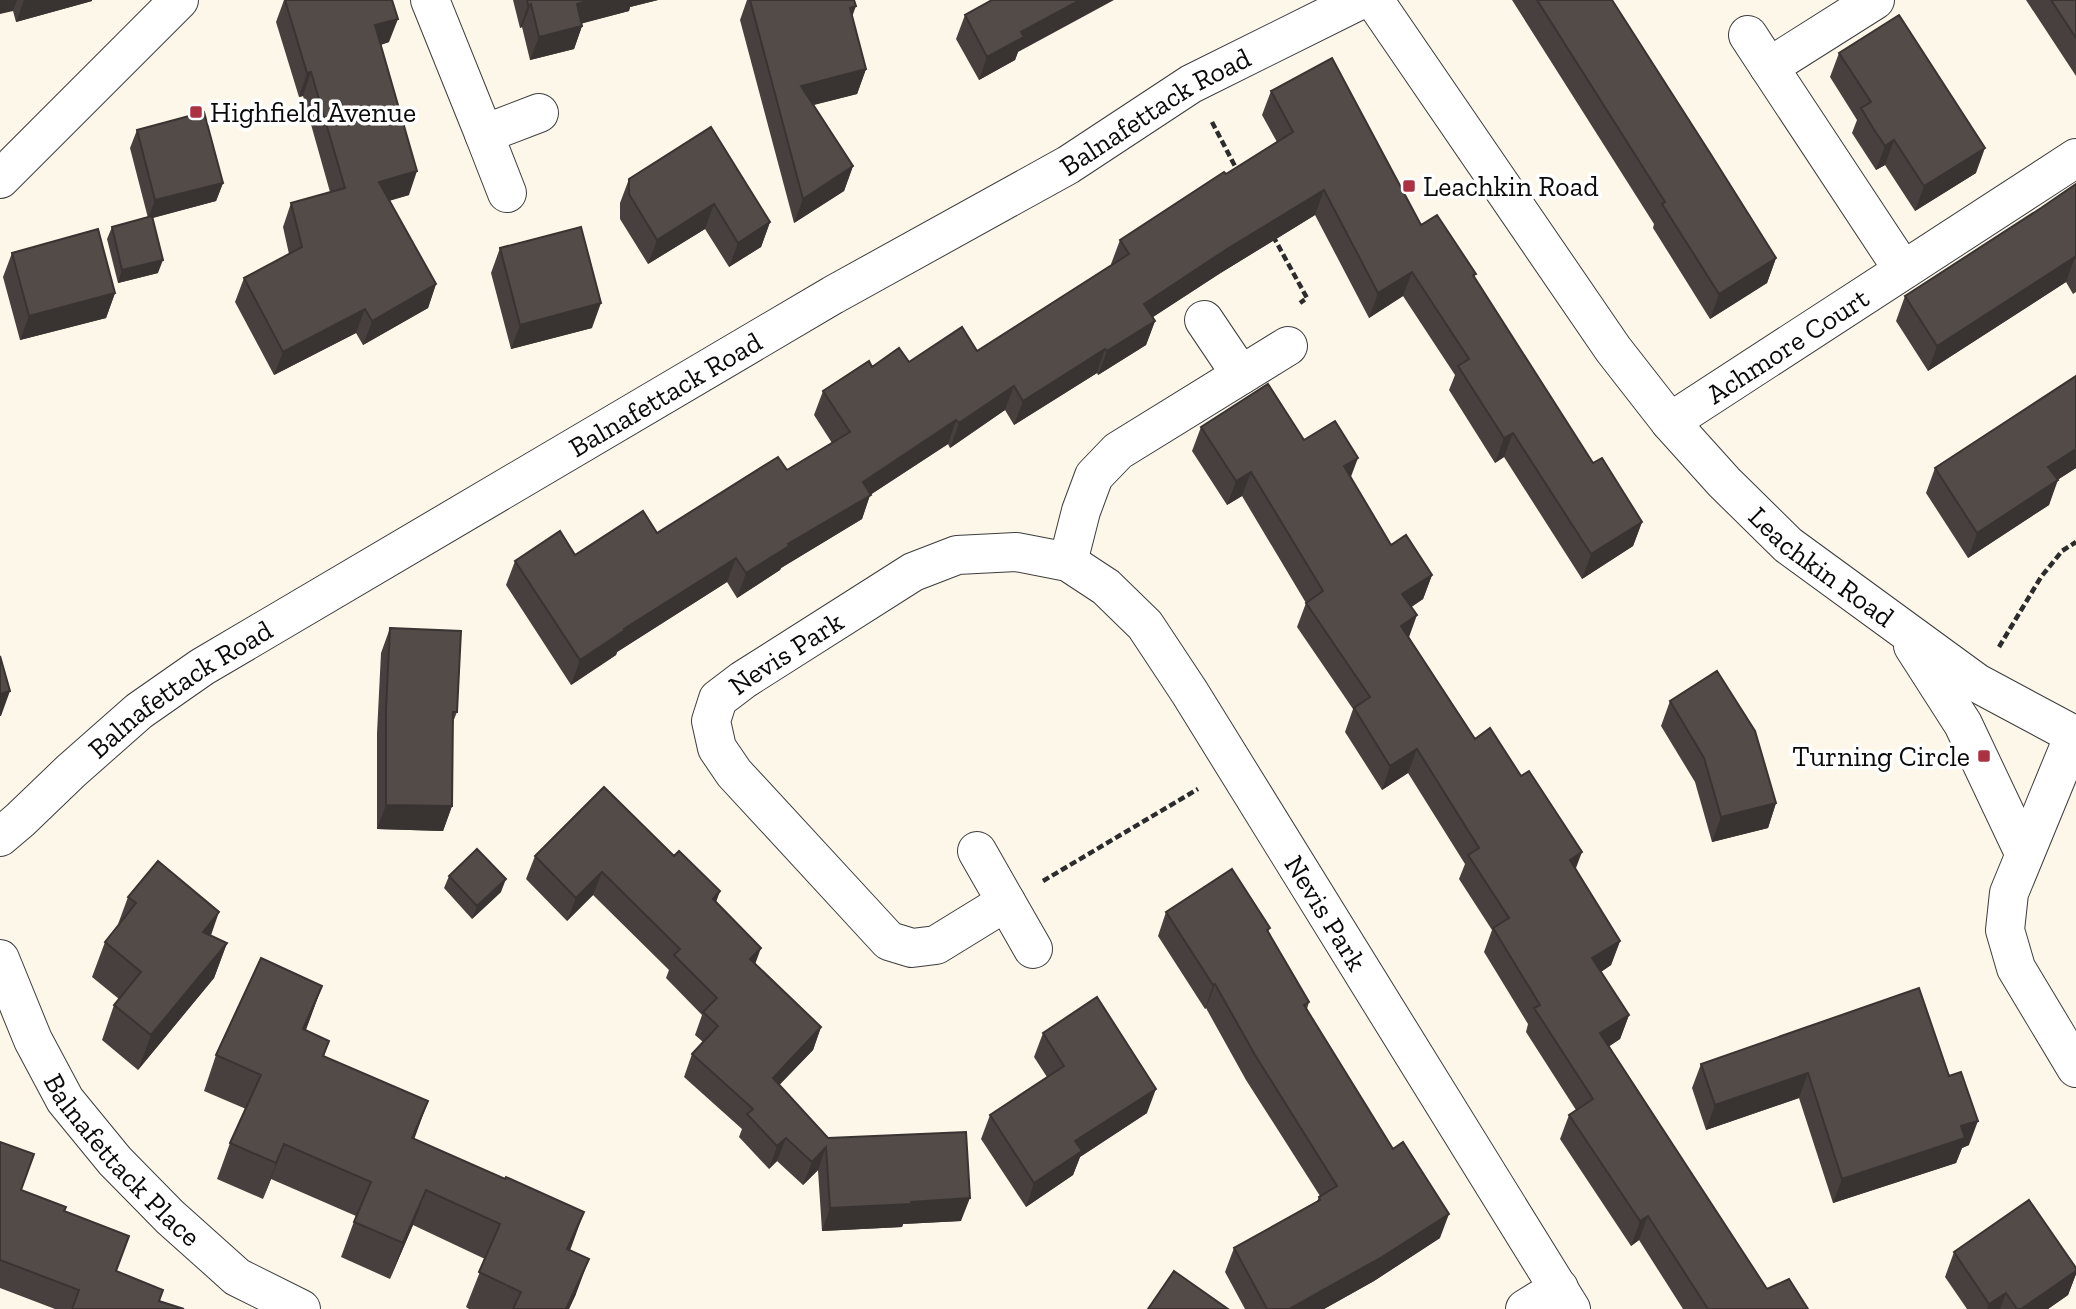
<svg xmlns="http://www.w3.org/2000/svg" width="2076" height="1309" font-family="'Zilla Slab',serif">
<rect width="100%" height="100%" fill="#fdf7e9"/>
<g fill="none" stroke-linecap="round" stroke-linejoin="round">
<!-- minor casing -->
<g stroke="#3d3d3d" stroke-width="40">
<g id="minor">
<path d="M430 0 484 134 539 113"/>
<path id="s1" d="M1374 0 1613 349 1670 422 1724 482 1788 545 1977 683 2076 736"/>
<path d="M1875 0 1769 67 1903 270"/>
<path d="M1748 35 1769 67"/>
<path d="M484 134 507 193"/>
<path d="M0 179 179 0"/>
<path d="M1204 320 1241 375"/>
<path id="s2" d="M1670 422 2076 158"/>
<path d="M1068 562 1081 511 1094 476 1118 451 1288 346"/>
<path d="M1913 646 1963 724 2024 853"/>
<path d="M2074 735 2009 893 2005 930 2016 968 2076 1068"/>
<path id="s3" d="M0 837 20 820 71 771 139 711 202 667 833 295 1068 165 1191 84 1360 0"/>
<path d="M977 851 1033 949"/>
<path id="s4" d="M1006 902 936 945 912 948 889 941 734 773 717 748 711 721 718 699 743 680 913 572 957 555 1016 552 1068 562 1106 587 1145 625 1190 693 1571 1309"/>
<path id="s5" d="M0 959 33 1040 65 1100 115 1161 170 1217 237 1277 301 1309"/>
<path d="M1525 1309 1559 1288"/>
</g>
</g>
<!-- path -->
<path stroke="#2c2c2c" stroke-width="4.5" stroke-dasharray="7 3.5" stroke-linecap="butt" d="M1212 122 1237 170
M1273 236 1307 298 1300 303
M1999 647 2041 577 2062 551 2076 542
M1043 881 1198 789"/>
<!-- minor -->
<use href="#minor" stroke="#fff" stroke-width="38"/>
</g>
<!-- wall -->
<path fill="#47403e" d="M0 0H92V1L16 22 13 11Z
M284 0H392L389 42 381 45 409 195 389 201 436 284 428 308 363 345 356 333 274 375 235 302 244 278 289 254 283 227 291 203 330 192 303 96 299 97 276 22Z
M513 0H658L630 7 629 11 582 23V26L574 49 530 60 522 27 520 28Z
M747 0H854L852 16 866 69 857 94 814 105 853 166 844 191 794 223 740 20Z
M1512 0H1612L1776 258 1767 283 1710 319 1653 228 1654 224Z
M2026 0H2076V76Z
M965 15 1018 52 1015 60 979 80 956 39Z
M1839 53 1976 173 1915 211 1885 165 1876 170 1852 133 1857 120 1830 77Z
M1271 91 1476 274 1474 277 1593 463 1642 522 1633 546 1582 579 1504 457 1495 463 1449 390 1455 375 1403 296 1369 318 1315 215 1219 274 1153 317 1155 321 1146 345 1098 375 1097 373 1014 425 1005 410 950 448 948 444 870 495 862 519 781 568 780 570 737 598 727 582 617 652 616 655 571 685 506 585 515 561 575 555 657 533 787 470 832 443 814 415 823 391 872 367 909 362 977 351 1111 265V264L1120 240 1277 142 1262 115Z
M711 127 770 222 761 247 729 267 705 229 648 264 620 219V203L629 179Z
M137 130 223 183 216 201 153 218 158 273 118 283 107 239 112 227 148 218 130 148Z
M2076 184V292L2073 294 2066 282 1928 371 1896 321 1905 296 2041 208Z
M500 248 592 328 511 349 491 273Z
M12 253 115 293 106 318 20 340 3 277Z
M2076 376V468L2057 480 2049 505 1968 558 1926 493 1935 468Z
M1201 427 1304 440 1351 478 1391 545 1432 575 1423 599 1411 607 1409 637 1475 739 1576 870 1620 941 1611 965 1601 972 1629 1015 1620 1039 1609 1046 1767 1289 1808 1309H1683L1639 1240 1631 1246 1560 1139 1569 1115 1576 1110 1526 1032 1528 1024 1484 952 1492 930 1459 879 1465 864 1408 773 1382 790 1345 732 1353 709 1297 627 1306 603 1242 496 1227 505 1192 451Z
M390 628 457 712 453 722 452 806 443 831 377 829V733L381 653Z
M1670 701 1776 803 1768 828 1712 842 1695 782 1661 726Z
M604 787 716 902 755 964 821 1027 813 1050 779 1085 828 1138 961 1221 903 1224 902 1227 822 1231 818 1170 803 1185 777 1161 769 1169 739 1137 742 1129 684 1077 692 1054 703 1042 695 1035 702 1015 666 978 669 970 593 895 567 921 526 879 535 856Z
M449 876 501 892 472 919 444 888Z
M128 897 227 943 214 978 138 1070 102 1040 114 1005 119 999 92 977 105 942 117 927Z
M1166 912 1270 928 1268 932 1309 1002 1307 1009 1440 1238 1374 1281 1324 1309H1245L1225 1272 1234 1248 1317 1201 1320 1196 1246 1080 1206 1008 1205 1009 1158 936Z
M322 986 306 1030 329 1041 324 1056 414 1139 570 1250 576 1294 569 1309H469L466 1307 485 1259 413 1225 390 1279 341 1257 356 1216 271 1179 263 1199 217 1179 230 1143 246 1109 204 1091 216 1055Z
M1919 988 1969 1145 1962 1148 1956 1163 1833 1203 1799 1098 1706 1130 1692 1088 1701 1064Z
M1043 1033 1147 1113 1080 1157 1073 1175 1026 1207 981 1139 990 1115 1047 1077 1034 1057Z
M0 1142 21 1190 64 1211 116 1271 159 1301 184 1309H55L0 1288Z
M1954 1252 2076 1268V1274L2068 1295 2048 1309H1967L1945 1277Z"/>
<!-- shaded-wall -->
<path fill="#393432" d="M0 0H17L13 11 0 14Z
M24 0H92V1L16 22Z
M590 0H658L630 7 629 11 569 27 577 4Z
M1080 0H1114L1018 52 1015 60 979 80 987 57 1021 32Z
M531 4 522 27 520 28 528 5Z
M856 6 847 31 850 8Z
M398 19 389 42 366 49 375 25Z
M582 26 574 49 530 60 539 37Z
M866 69 857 94 792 110 801 86Z
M311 72 303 96 299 97 307 73Z
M1894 140 1885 165 1876 170 1885 146Z
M1985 148 1976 173 1915 211 1924 186Z
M853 166 844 191 794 223 803 199Z
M417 171 409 195 370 206 379 182Z
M223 183 216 201 148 219 155 200Z
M1324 190 1315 215 1219 274 1136 328 1144 304 1227 249Z
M714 204 705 229 648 264 657 240Z
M770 222 761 247 729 267 738 243Z
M2075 257 2066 282 1928 371 1937 346Z
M1776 258 1767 283 1710 319 1719 294Z
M163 260 158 273 118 283 122 270Z
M1412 272 1403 296 1369 318 1378 293Z
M436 284 428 308 363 345 372 321Z
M115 293 106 318 20 340 29 316Z
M601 303 592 328 511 349 520 325Z
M365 309 356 333 274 375 283 352Z
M1155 321 1146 345 1098 375 1107 351Z
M1105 349 1097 373 1014 425 1023 401Z
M1014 386 1005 410 950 448 959 423Z
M956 420 948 444 870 495 862 519 781 568 780 570 737 598 746 573 788 544 863 482Z
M1513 433 1504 457 1495 463 1504 438Z
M2076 449V468L2039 492 2048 467Z
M1358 458 1349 482 1344 466Z
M1251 472 1242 496 1227 505 1236 481Z
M2058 480 2049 505 1968 558 1977 533Z
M1642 522 1633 546 1582 579 1591 554Z
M736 558 727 582 617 652 616 655 571 685 580 660 624 629Z
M1432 575 1423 599 1394 619 1402 594Z
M1417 615 1408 640 1401 626Z
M10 691 1 716H0V694Z
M1417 749 1408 773 1382 790 1390 766Z
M1776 803 1768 828 1712 842 1721 817Z
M386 805 452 806 443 831 377 829Z
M1582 852 1573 876 1570 860Z
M602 872 593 895 567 921 576 898Z
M506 879 501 892 472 919 477 906Z
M720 891 712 914 713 899Z
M219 912 207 947 203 932Z
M1620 941 1611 965 1584 983 1592 958Z
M227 943 214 978 138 1070 151 1035Z
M761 948 753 970 750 959Z
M1215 984 1206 1008 1205 1009 1213 985Z
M322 986 309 1021 290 1064 303 1029Z
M1629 1015 1620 1039 1592 1058 1600 1033Z
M821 1027 813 1050 764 1101 773 1078Z
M1808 1073 1799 1098 1706 1130 1715 1105Z
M1156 1089 1147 1113 1080 1157 1073 1175 1026 1207 1034 1183 1075 1141Z
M428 1101 415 1137 399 1174 412 1138Z
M1978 1121 1969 1145 1962 1148 1956 1163 1833 1203 1842 1179 1961 1126Z
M786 1138 777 1161 769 1169 777 1146Z
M284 1144 271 1179 263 1199 276 1163Z
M826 1147 818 1170 803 1185 812 1162Z
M426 1190 413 1225 390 1279 403 1243Z
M970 1198 961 1221 903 1224 902 1227 822 1231 830 1208Z
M584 1212 571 1248 554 1284 567 1249Z
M1449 1214 1440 1238 1374 1281 1324 1309H1289Z
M1648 1216 1639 1240 1631 1246 1640 1221Z
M589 1259 576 1294 569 1309H566Z
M2076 1271V1274L2068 1295 2048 1309H2021Z
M2006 1293 2000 1309H1987L1989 1304Z"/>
<!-- building -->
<path fill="#524b48" stroke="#393432" stroke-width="2" d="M285 0H392L398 19 375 25 417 171 379 182 436 284 372 321 365 309 283 352 244 278 302 247 291 203 345 188 311 72 307 73Z
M527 0H590L577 4 582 26 539 37 531 4 528 5Z
M750 0H854L856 6 850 8 866 69 801 86 853 166 803 199Z
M992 0H1080L1021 32 1024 37 987 57 965 15Z
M1537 0H1612L1710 153 1776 258 1719 294 1662 204 1665 202Z
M2051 0H2076V38Z
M1899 15 1985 148 1924 186 1894 140 1885 146 1873 128 1861 108 1871 102 1839 53Z
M1332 58 1421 225 1437 215 1476 274 1473 275 1593 463 1602 458 1642 522 1591 554 1513 433 1504 438 1458 366 1469 359 1412 272 1378 293 1324 190 1227 249 1144 304 1155 321 1107 351 1105 349 1023 401 1014 386 959 423 956 420 863 482 871 495 788 544 789 546 746 573 736 558 624 629 625 630 580 660 515 561 560 531 575 555 643 511 657 533 778 457 787 470 850 432 823 391 869 361 872 367 899 348 909 362 962 327 977 351 1129 254 1120 240 1224 172 1226 174 1293 132 1271 91Z
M204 112 223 183 155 200 137 130Z
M711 127 770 222 738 243 714 204 657 240 629 194V179Z
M2076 184V259L2075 257 1937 346 1905 296 2041 208Z
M152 216 163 260 122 270 112 227Z
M581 227 601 303 520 325 500 248Z
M98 229 115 293 29 316 12 253Z
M2076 376V449L2048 467 2058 480 1977 533 1935 468Z
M1268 384 1304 440 1335 421 1358 458 1344 466 1391 545 1406 535 1432 575 1402 594 1417 615 1401 626 1475 739 1490 728 1521 776 1529 771 1582 852 1570 860 1620 941 1592 958 1629 1015 1600 1033 1767 1289 1789 1279 1808 1309H1708L1648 1216 1640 1221 1569 1115 1593 1099 1534 1008 1540 1005 1493 928 1509 918 1468 855 1479 848 1417 749 1390 766 1354 708 1370 697 1306 603 1323 591 1251 472 1236 481 1201 427Z
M390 628 461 631 457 712H453L452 806 386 805V708Z
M0 656 10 691 0 694Z
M1717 671 1755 731 1776 803 1721 817 1704 758 1670 701Z
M604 787 674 856 679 851 720 891 713 899 761 948 750 959 821 1027 773 1078 828 1138 966 1132 970 1198 911 1202V1204L830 1208 826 1147 812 1162 786 1138 777 1146 747 1114 753 1109 692 1054 718 1026 703 1012 717 998 674 955 680 949 602 872 576 898 535 856Z
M477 849 506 879 477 906 449 876Z
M158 861 219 912 203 932 227 943 151 1035 114 1005 141 972 105 942 136 903 128 897Z
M1232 869 1270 928 1267 930 1309 1002 1304 1005 1393 1149 1403 1142 1449 1214 1382 1257 1289 1309H1267L1234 1248 1320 1200 1319 1197 1337 1186 1255 1055 1215 984 1213 985 1166 912Z
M261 958 322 986 303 1029 329 1041 323 1056 428 1101 412 1138 505 1179 506 1177 584 1212 567 1249 589 1259 566 1309H513L521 1292 479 1272 500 1224 426 1190 403 1243 354 1222 371 1182 284 1144 276 1163 230 1143 261 1075 216 1055Z
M1919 988 1949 1076 1961 1072 1978 1121 1961 1126 1965 1138 1842 1179 1808 1073 1715 1105 1701 1064Z
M1097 997 1156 1089 1075 1141 1082 1151 1034 1183 990 1115 1064 1066 1043 1033Z
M0 1142 34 1154 21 1190 66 1207 64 1211 129 1236 116 1271 163 1290 159 1301 184 1309H72L79 1290 0 1260Z
M2029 1200 2076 1268V1271L2021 1309H2017L2006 1293 1989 1304 1954 1252Z
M1174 1271 1228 1309H1148Z"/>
<!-- markers -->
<g fill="#ab3143" stroke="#fff" stroke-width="2.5">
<rect x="189" y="105" width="14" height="14" rx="3.5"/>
<rect x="1402" y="179" width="14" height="14" rx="3.5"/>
<rect x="1977" y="749" width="14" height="14" rx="3.5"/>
</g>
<g text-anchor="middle" stroke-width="7" stroke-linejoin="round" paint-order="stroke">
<!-- poi labels -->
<g font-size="28" fill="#0a0a0a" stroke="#fff" text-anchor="start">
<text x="210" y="122">Highfield Avenue</text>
<text x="1423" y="196">Leachkin Road</text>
<text x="1970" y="766" text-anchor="end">Turning Circle</text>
</g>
<!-- street labels -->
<g font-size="28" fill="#0a0a0a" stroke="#fff">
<text dy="10" stroke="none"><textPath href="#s3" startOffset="1368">Balnafettack Road</textPath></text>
<text dy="10" stroke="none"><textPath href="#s2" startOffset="140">Achmore Court</textPath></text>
<text dy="10" stroke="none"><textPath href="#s3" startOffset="802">Balnafettack Road</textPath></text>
<text dy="10" stroke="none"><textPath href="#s1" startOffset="726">Leachkin Road</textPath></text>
<text dy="10" stroke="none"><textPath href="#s4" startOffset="522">Nevis Park</textPath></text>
<text dy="10" stroke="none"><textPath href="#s3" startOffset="234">Balnafettack Road</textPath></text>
<text dy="10" stroke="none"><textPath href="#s4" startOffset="1272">Nevis Park</textPath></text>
<text dy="10" stroke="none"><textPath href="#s5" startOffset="238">Balnafettack Place</textPath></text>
</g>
</g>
</svg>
